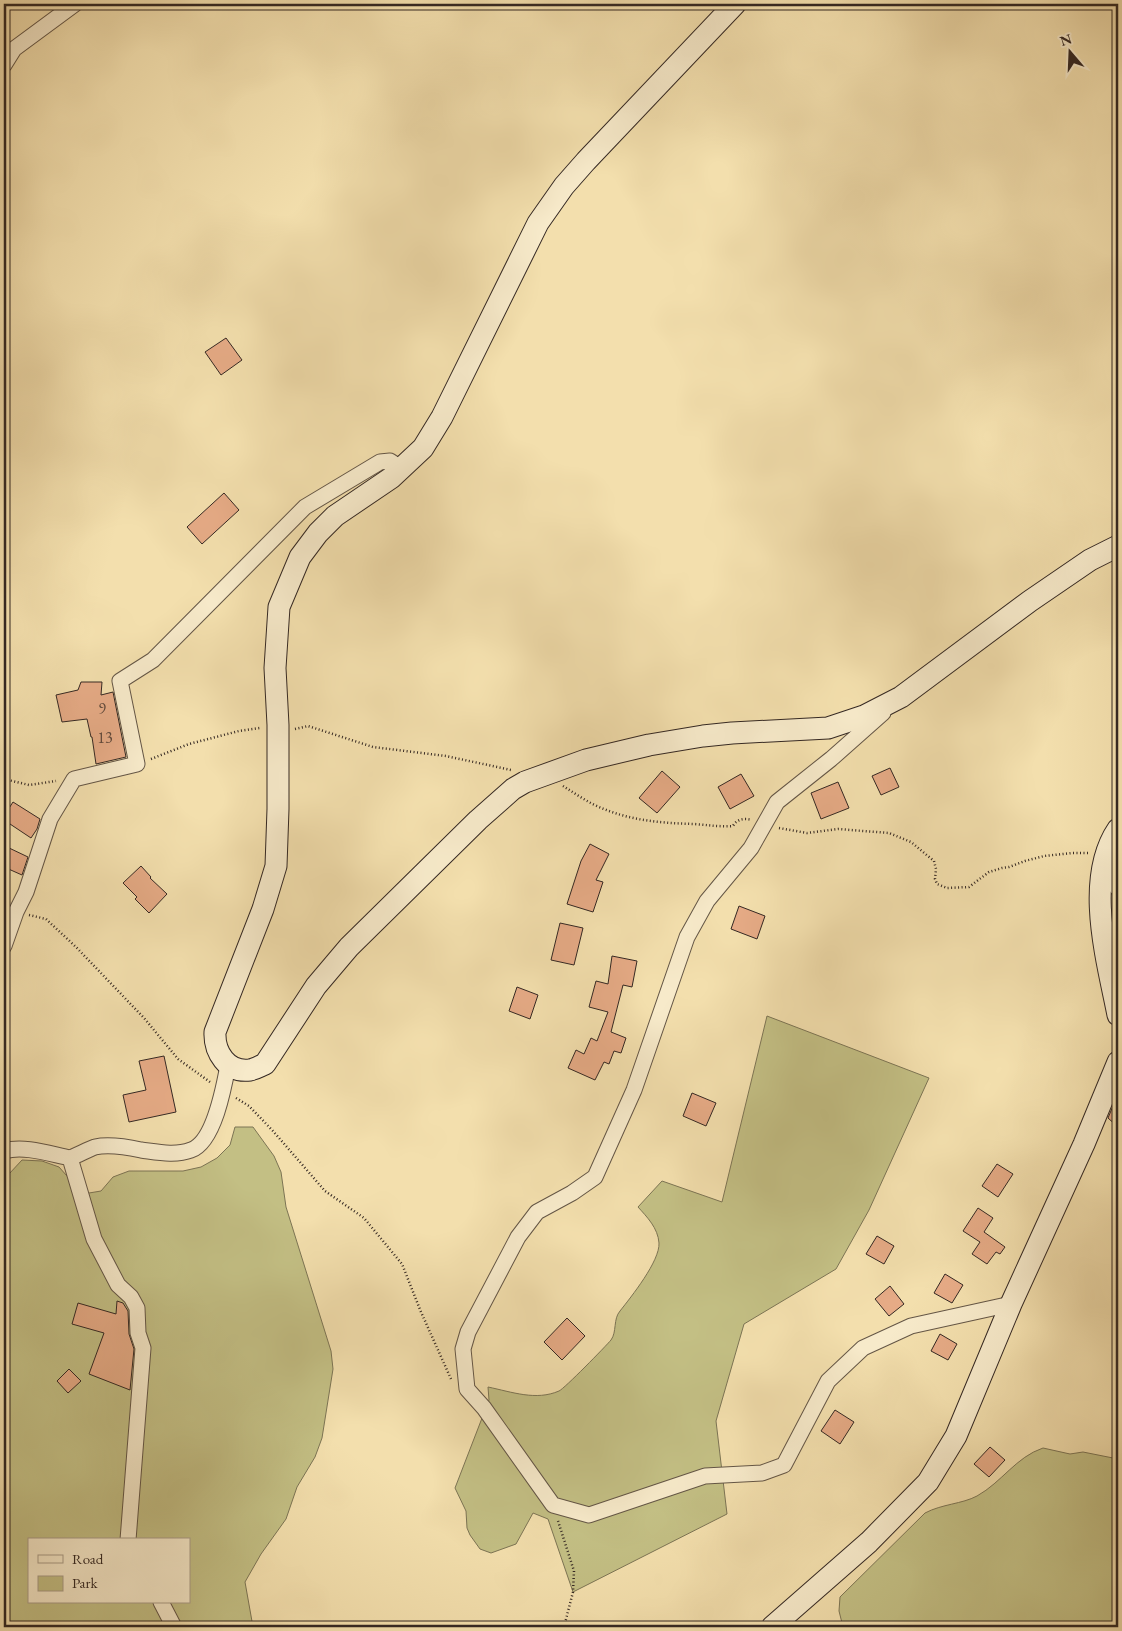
<svg xmlns="http://www.w3.org/2000/svg" width="1122" height="1631" font-family="'EB Garamond',serif">
<rect width="100%" height="100%" fill="#f3dfad"/>
<filter id="stains"><feTurbulence type="fractalNoise" baseFrequency=".004" numOctaves="4"/><feColorMatrix values="0 0 0 0 .2 0 0 0 0 .09 0 0 0 0 .02 0 0 0 .5 -.17"/></filter>
<radialGradient id="worn" r=".72"><stop offset=".6" stop-color="#630" stop-opacity="0"/><stop offset="1" stop-color="#630" stop-opacity=".3"/></radialGradient>
<!-- green -->
<path fill="#c3bf84" stroke="#7c7454" fill-rule="evenodd" d="M767 1016 929 1078 869 1210 836 1269 744 1324 716 1421 727 1514 573 1592 548 1519 533 1513 516 1544 491 1553 480 1549 470 1535 467 1528 466 1511 455 1488 489 1400 488 1387C512 1392 536 1401 559 1391 564 1389 606 1346 611 1340 617 1332 613 1319 620 1311 631 1297 660 1261 659 1243 658 1228 647 1217 638 1207L662 1181 722 1202Z
M235 1127H253L274 1156 281 1172 286 1207 331 1351 333 1369 322 1438 315 1457 297 1487 286 1519 261 1554 245 1582 253 1627H4V1205L9 1190V1174L22 1160 42 1161 59 1167 83 1194 101 1191 113 1177 129 1171H183L201 1167 217 1158 230 1145ZM29 1540H189V1602H29Z
M1043 1448 1070 1454 1083 1452 1118 1459V1627H843L839 1611 840 1597 925 1513C942 1504 962 1504 977 1496 1002 1482 1016 1457 1043 1448Z"/>
<!-- building -->
<path fill="#e6ab86" stroke="#342823" d="M226 338 242 360 221 375 205 352Z
M224 493 239 510 202 544 187 527Z
M81 682H102L101 695 113 692 126 757 96 764 92 737H91L87 719 62 722 56 695 78 690Z
M890 768 899 787 881 795 872 776Z
M662 771 680 787 657 813 639 798Z
M741 774 754 796 730 809 718 787Z
M838 782 849 808 821 819 811 793Z
M13 802 40 819 37 829 31 838 4 820V816Z
M590 844 609 854 596 880 603 882 593 912 567 904 581 861Z
M7 847 28 857 22 875 4 867V854Z
M141 866 151 877 150 878 167 894 149 913 135 899 137 897 123 883Z
M739 906 765 916 757 939 731 929Z
M560 923 583 928 574 965 551 960Z
M612 956 637 961 632 987 623 985 611 1032 626 1038 621 1053 614 1051 609 1064 604 1062 595 1080 568 1068 576 1050 584 1054 591 1038 597 1041 608 1012 589 1007 596 981 608 984Z
M517 987 538 995 530 1019 509 1011Z
M164 1056 176 1112 129 1122 123 1095 146 1090 139 1061Z
M692 1093 716 1103 706 1126 683 1116Z
M1118 1094V1127L1108 1118Z
M997 1164 1013 1174 998 1197 982 1186Z
M978 1208 993 1218 984 1232 1005 1247 1000 1254 996 1252 987 1264 972 1254 980 1242 963 1231Z
M877 1236 894 1246 884 1264 866 1254Z
M945 1274 963 1285 952 1303 934 1293Z
M890 1286 904 1304 889 1316 875 1299Z
M117 1301 123 1303 128 1311 129 1334 134 1349 130 1390 89 1374 104 1333 72 1324 78 1303 116 1314Z
M567 1318 585 1336 562 1360 544 1342Z
M940 1334 957 1344 948 1360 931 1351Z
M69 1369 81 1381 68 1393 57 1381Z
M835 1410 854 1422 840 1444 821 1431Z
M990 1447 1005 1460 989 1477 974 1464Z"/>
<g fill="none" stroke-linecap="round" stroke-linejoin="round">
<!-- street casing -->
<g stroke="#645646" stroke-width="17">
<path id="street" d="M4 65 14 49 75 4
M883 713 831 759 777 802 751 848 707 901 687 937 634 1090 595 1177 572 1193 537 1212 518 1237 468 1332 463 1349 467 1389 484 1408 553 1505 589 1515 705 1476 762 1473 784 1465 828 1381 863 1348 911 1326 1011 1304
M1101 883H1113L1118 889
M4 946 16 912 26 892 50 819 74 779 137 764 120 681 153 660 305 507 380 462 390 461 401 468
M4 1151C24 1145 50 1154 70 1158
M128 1540 143 1348 138 1333 137 1308 131 1297 118 1285 94 1239 70 1158C78 1155 87 1150 95 1147 109 1144 127 1147 141 1150 157 1152 175 1156 191 1150 214 1142 224 1087 228 1065
M161 1602 174 1627"/>
</g>
<!-- secondary casing -->
<g stroke="#342823" stroke-width="23">
<path id="secondary" d="M735 4 586 161 564 186 538 223 442 417 423 448 391 478 335 516 318 533 300 557 279 607 275 668 278 725V809L276 866 263 909 215 1032C214 1052 227 1073 250 1070 255 1069 260 1066 265 1064L316 986 349 947 478 820 513 789 525 782 586 760 649 745 703 736 732 733 828 728 864 716 901 697 1030 601 1090 560 1118 546
M1118 829C1084 879 1107 959 1118 1015
M772 1627 869 1542 928 1482 956 1436 1011 1304 1084 1144 1118 1062"/>
</g>
<!-- path -->
<path stroke="#342823" stroke-width="2.5" stroke-dasharray="1 2.5" stroke-linecap="butt" d="M295 729 308 726 373 747 446 756 511 770
M151 759 189 744 239 731 260 728
M4 779 29 785 56 781
M563 786C576 794 590 804 604 809 633 821 663 823 694 824 708 825 720 827 733 826 737 819 744 818 752 820
M779 828 807 833 838 829 889 833 911 842 934 861 936 869 935 879 937 884 947 888 969 887 989 872 1002 868 1009 867 1025 861 1044 856 1072 853H1089
M29 915 46 919 76 947 144 1018 178 1059 210 1082
M236 1098 249 1106 273 1131 325 1191 364 1218 402 1264 421 1312 451 1379
M558 1521 574 1571 573 1592 564 1627"/>
<!-- street -->
<use href="#street" stroke="#f7eaca" stroke-width="15"/>
<!-- secondary -->
<use href="#secondary" stroke="#f7eaca" stroke-width="21"/>
</g>
<g text-anchor="middle" stroke-width="4.5" stroke-linejoin="round" paint-order="stroke">
<!-- number labels -->
<g font-size="16" fill="#60493c">
<text x="102" y="714">9</text>
<text x="105" y="743">13</text>
</g>
</g>
<!-- margin -->
<rect width="1122" height="1631" fill="none" stroke="#f3dfad" stroke-width="20"/>
<rect x="5" y="5" width="1112" height="1621" fill="none" stroke="#342823" stroke-width="2.5"/>
<rect x="10" y="10" width="1102" height="1611" fill="none" stroke="#342823"/>
<!-- legend -->
<rect x="28" y="1538" width="162" height="65" fill="#f7eaca" stroke="#a99c87"/>
<rect x="38" y="1555" width="25" height="8" fill="#f7eaca" stroke="#a99c87"/>
<text x="72" y="1564" font-size="15" fill="#342823">Road</text>
<rect x="38" y="1576" width="25" height="15" fill="#c3bf84" stroke="#a99c87"/>
<text x="72" y="1588" font-size="15" fill="#342823">Park</text>
<!-- north arrow -->
<g transform="translate(1070 52) rotate(341)" stroke="#f7eaca" stroke-width="4" paint-order="stroke">
<path d="M0-4L9 19L0 12L-9 19Z" fill="#342823"/>
<text y="-8" font-size="14" font-weight="bold" text-anchor="middle" fill="#342823">N</text>
</g>
<rect width="100%" height="100%" filter="url(#stains)"/>
<rect width="100%" height="100%" fill="url(#worn)"/>
</svg>
